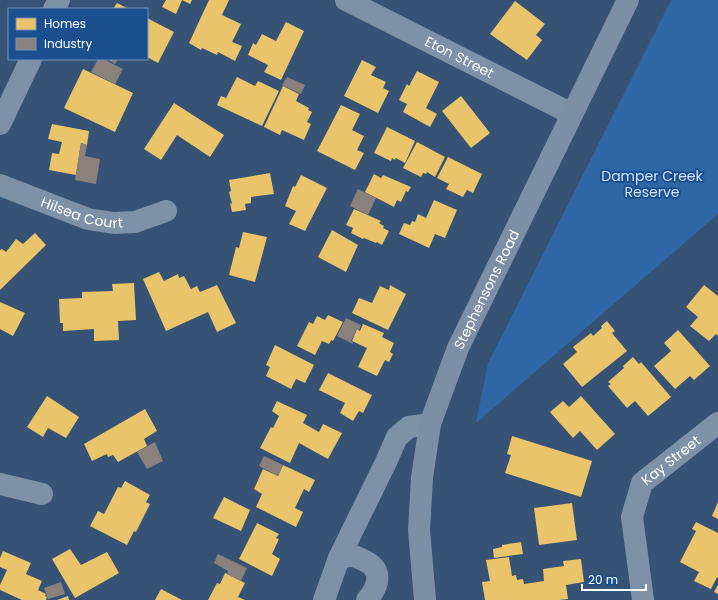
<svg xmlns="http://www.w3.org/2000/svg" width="718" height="600" font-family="Poppins,sans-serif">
<rect width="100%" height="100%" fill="#365274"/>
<!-- green -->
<path fill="#2f66a5" d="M671 0H718V214L476 423 488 363Z"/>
<!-- homes -->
<path fill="#e9c46a" d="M166 0H192L190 4 182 0 176 14 162 7Z
M209 0H229L222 15 241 24 232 42 242 46 235 61 218 52 217 55 202 48 201 50 189 43Z
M515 1 545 24 536 35 542 40 527 60 490 34Z
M117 3 129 9H113Z
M147 18 174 32 158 63 147 57Z
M286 22 304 31 281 80 264 72 268 65 248 55 253 43 256 45 262 34 276 41Z
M362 60 376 67 371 75 386 82 383 88 389 91 378 113 344 96Z
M83 69 133 93 115 132 64 108Z
M417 71 439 82 426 108 437 114 430 127 403 112 407 104 399 100 407 84 409 86Z
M237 77 255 86 258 81 279 91 262 126 217 105 221 96 226 98Z
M283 86 299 94 296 101 309 108 308 110 312 112 307 122 311 124 304 140 282 130 280 135 264 127Z
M461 96 490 133 471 148 442 111Z
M174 103 224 135 210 157 177 135 161 160 144 149Z
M341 105 360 114 352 130 364 136 357 150 364 153 355 170 317 151Z
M52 124 89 131 87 145 81 143 76 175 49 170 52 153 59 154 62 142 48 139Z
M387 127 415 141 405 163 396 158 395 160 392 158 391 161 374 153Z
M417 142 445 157 435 177 427 172 426 174 423 173 421 177 403 168Z
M448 157 482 174 473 193 467 190 463 197 446 189 449 184 437 178Z
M270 173 274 194 251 197V203L245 204 246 210 232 212 230 203 232 204 229 192 231 191 229 180Z
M374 174 381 178 383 175 411 187 408 192 406 191 401 202 397 200 394 207 365 192Z
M301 175 327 188 305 231 289 224 296 211 285 206 293 186 295 187Z
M434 200 457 210 445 238 435 234 429 248 399 234 404 223 410 225 412 221 415 222 418 214 426 218Z
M354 209 381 221 379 223 384 226 383 228 389 231 382 245 377 242 376 243 364 238 363 239 351 233 353 228 346 225Z
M332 230 358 245 346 272 318 257Z
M243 232 267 237 255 282 229 275 236 247 239 248Z
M35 233 46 245 0 290V250L2 249 6 252 16 239 23 244Z
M159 272 164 281 178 274 179 278 184 276 191 289 197 286 200 292 217 285 236 323 217 332 208 312 166 331 143 279Z
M134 283 136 320 118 321 119 340 94 341V329L63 331V323H60L59 299 82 298V292L113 291 112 284Z
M390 285 406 294 388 330 352 313 359 298 372 303 380 286 389 290Z
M704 285 718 296V336L716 334 709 341 690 326 698 317 686 307Z
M0 302 25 313 13 336 0 329Z
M328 315 343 322 333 341 331 340 329 344 322 341 315 355 297 346 309 322 313 324 317 316 325 320Z
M607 321 615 331 612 333 627 351 582 387 563 364 577 352 573 347 591 333 593 336 602 328 601 326Z
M363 324 384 333 382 337 394 343 390 352 393 354 389 362 385 360 377 376 358 367 367 348 352 341 357 329 360 331Z
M678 330 710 366 694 380 690 376 675 389 654 366 671 351 664 343Z
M275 345 314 365 305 383 296 379 291 389 266 376 270 367 266 365Z
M633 357 639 364 641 362 671 397 648 416 635 401 627 408 608 386 611 384 608 382 624 368 623 366Z
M328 373 372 395 363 413 359 411 353 421 340 413 345 403 319 390Z
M47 396 79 417 66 438 48 428 43 437 27 427Z
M581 396 615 434 597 450 580 431 573 438 550 412 563 401 569 407Z
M277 401 307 415 303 423 319 432 323 424 342 433 328 459 299 443 290 463 260 448 271 427 273 428 279 416 272 411Z
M145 409 157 431 144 439 147 446 118 462 113 455 108 457 107 454 92 461 84 444Z
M512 436 592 461 581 497 505 473 511 455 507 454Z
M283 465 315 480 309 492 304 489 295 508 303 512 296 527 256 507 262 494 254 489 263 469 278 476Z
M125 481 150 495 146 502 150 504 136 532 134 531 127 545 90 526 98 511 104 514 118 487 121 488Z
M224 497 250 510 241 531 213 518Z
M718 502V519L712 516Z
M572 503 577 540 539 545 534 508Z
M696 522 718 533V578L717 577 711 589 694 581 699 572 680 562 696 531 692 529Z
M257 523 279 534 276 538 279 539 272 554 280 559 272 576 239 559Z
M521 542 523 554 494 558 493 549 502 547V545Z
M70 549 81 565 107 552 119 573 75 598 52 559Z
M3 551 31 563 26 574 42 581 38 590 46 594 45 596 47 597 46 600H22L0 590V585L7 570 0 567V558Z
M509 557 512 576 516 575 517 580 523 579 524 584 544 581 543 569 564 566 563 561 581 559 584 582 566 585 568 599 559 600H485L482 582 490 581 486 560Z
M225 573 245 583 238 597 245 600H208L217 583 220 584Z
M718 585V594L714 592Z
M161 589 182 600H155Z
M68 596 69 600H57Z"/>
<!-- industry -->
<path fill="#8a817c" d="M98 59H103L123 69 115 84 91 72Z
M107 59H118L115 64Z
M287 77 305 85 301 94 282 85Z
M81 143 87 145 85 156 100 159 96 184 75 180Z
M358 189 376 198 368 215 350 206Z
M346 318 361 325 359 330 357 329 351 341 353 342V344L337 336Z
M155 442 163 461 147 469 137 452Z
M264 456 283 465 278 476 259 466Z
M218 554 247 568 241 581 227 574 228 571 214 563Z
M61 582 65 594 48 599 44 588Z"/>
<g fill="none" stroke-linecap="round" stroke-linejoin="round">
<!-- minor -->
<g stroke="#7d92a8" stroke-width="22">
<path id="s1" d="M346 0 572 114"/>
<path d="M54 9 59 0"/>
<path d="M0 124 31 59"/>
<path id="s2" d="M0 185 88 219 114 223 135 222 166 211"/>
<path d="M0 484 42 494"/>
<path d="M339 558C343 557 347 556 351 556 356 556 359 558 363 560 384 569 379 586 367 600"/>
<path d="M324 600 339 558 386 462 397 437 409 427 430 424"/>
<path id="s3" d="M643 600 632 517 642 483 718 423"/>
</g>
<!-- major -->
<path stroke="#7d8ea7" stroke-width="22" id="s4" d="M425 600 419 530 422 478 430 424 458 348 628 0"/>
</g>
<g text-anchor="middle" stroke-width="4" stroke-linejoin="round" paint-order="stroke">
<!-- street labels -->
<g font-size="14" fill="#fff" stroke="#1b4f8f">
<text dy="5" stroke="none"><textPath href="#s1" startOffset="127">Eton Street</textPath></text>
<text dy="5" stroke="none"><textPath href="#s2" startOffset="87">Hilsea Court</textPath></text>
<text dy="5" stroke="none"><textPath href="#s4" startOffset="323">Stephensons Road</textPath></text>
<text dy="5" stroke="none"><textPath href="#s3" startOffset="156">Kay Street</textPath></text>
</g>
<!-- park labels -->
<g font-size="14" fill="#cfe3fa" stroke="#1b4f8f">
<text x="652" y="181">Damper Creek<tspan x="652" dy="16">Reserve</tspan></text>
</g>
</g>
<!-- legend -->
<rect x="8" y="8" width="140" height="52" fill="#1b4f8f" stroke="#7695bc"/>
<rect x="16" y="18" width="20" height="12" fill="#e9c46a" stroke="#7695bc"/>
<text x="44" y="28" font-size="12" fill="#ffffff">Homes</text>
<rect x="16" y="38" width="20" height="12" fill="#8a817c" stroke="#7695bc"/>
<text x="44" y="48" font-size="12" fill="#ffffff">Industry</text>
<!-- scale -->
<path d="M582 584v6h64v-6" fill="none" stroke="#ffffff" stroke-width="2"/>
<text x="588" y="584" font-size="12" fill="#ffffff" stroke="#1b4f8f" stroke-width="3" paint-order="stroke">20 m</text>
</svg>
